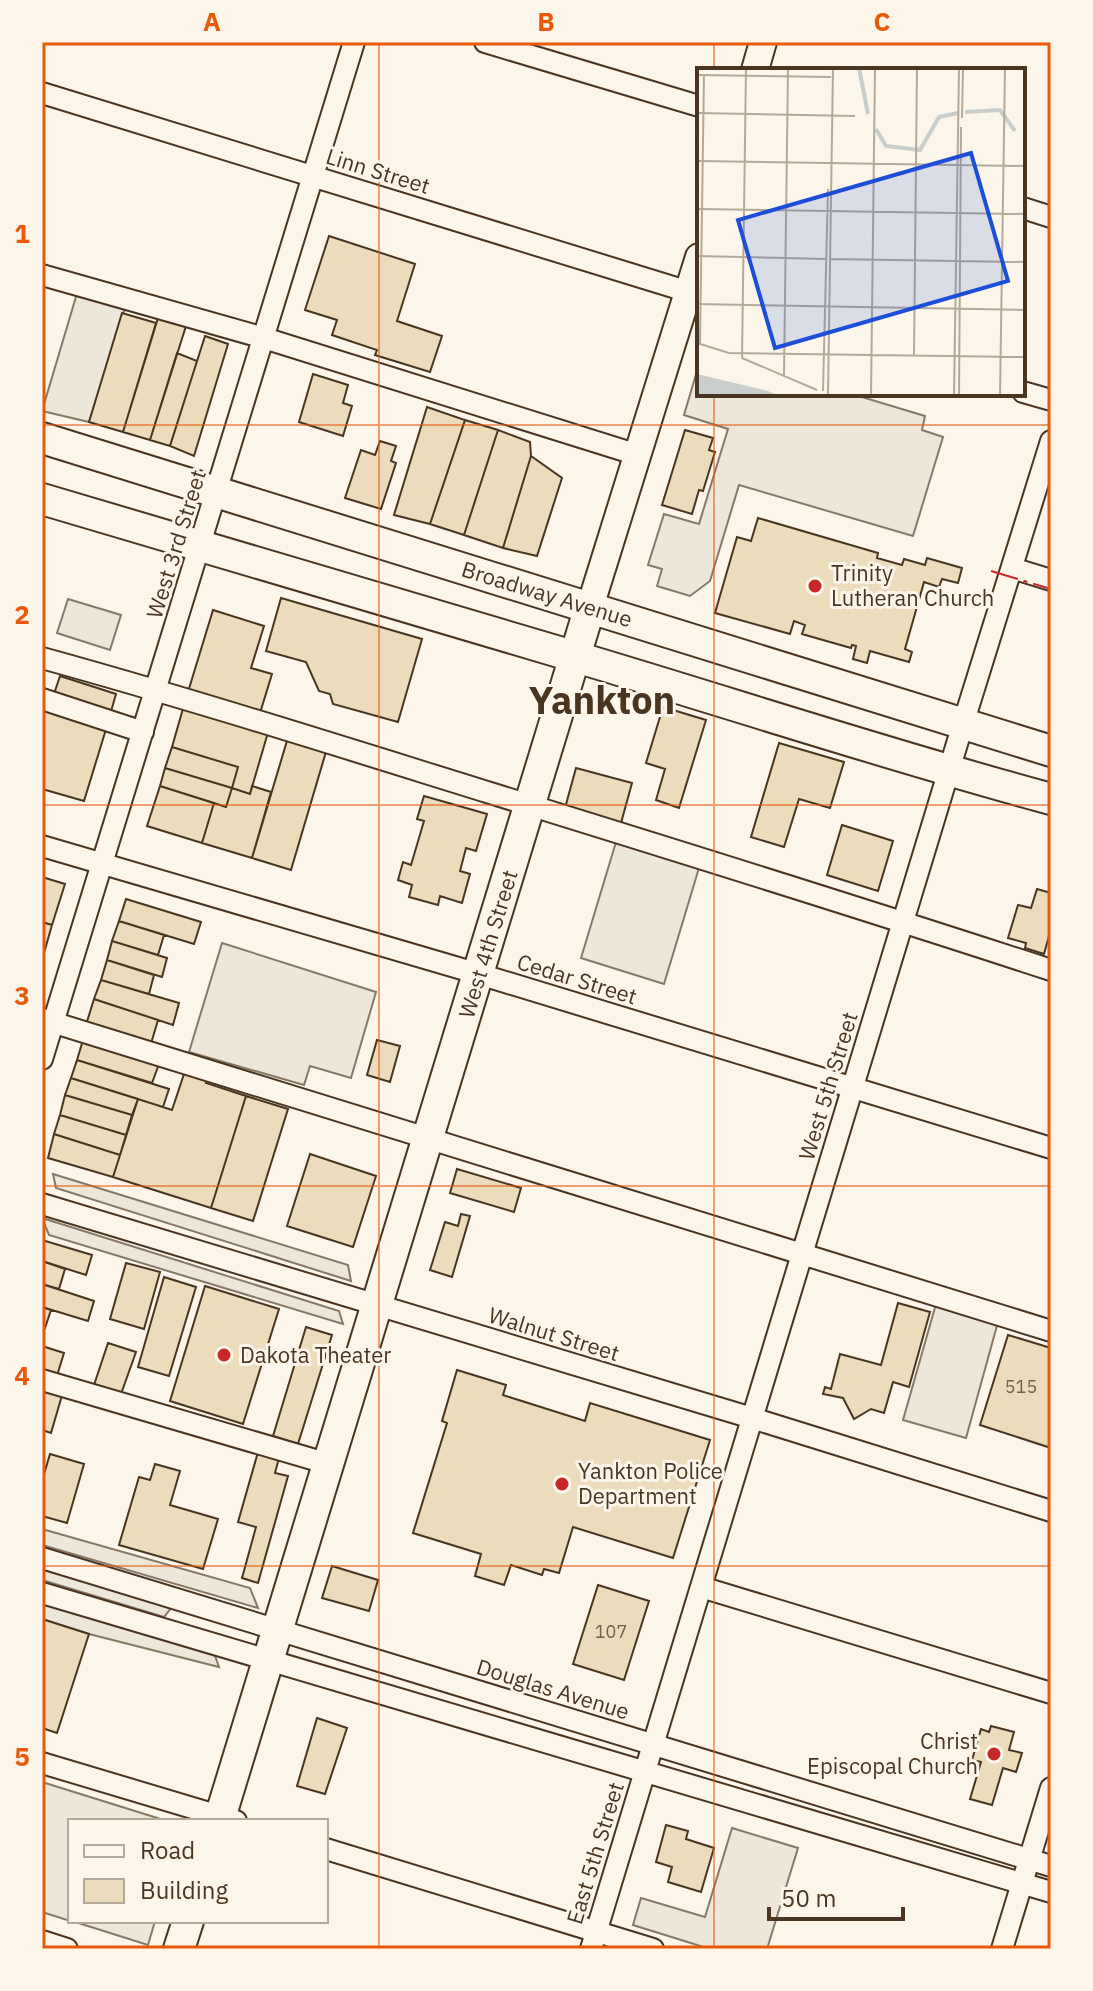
<svg xmlns="http://www.w3.org/2000/svg" width="1093" height="1991" font-family="'IBM Plex Sans',sans-serif">
<rect width="100%" height="100%" fill="#fbf6e9"/>
<!-- parking -->
<path fill="#ede7d9" stroke="#887966" stroke-width="2" d="M78 290 126 305 89 422 42 411Z
M699 364V394H852L925 416 922 430 943 437 913 536 739 485 710 581 690 596 657 586 662 569 648 565 664 514 699 524 728 429 684 415Z
M68 599 121 615 110 650 57 633Z
M616 842 699 868 664 984 581 958Z
M222 943 376 992 351 1078 310 1066 304 1085 189 1052Z
M53 1174 348 1265 351 1281 56 1188Z
M42 1218 339 1311 343 1324 49 1235Z
M936 1304 998 1322 966 1438 903 1420Z
M42 1529 250 1588 258 1608 42 1545Z
M42 1564 175 1603 164 1617 42 1580Z
M42 1601 214 1653 219 1667 89 1634 42 1619Z
M42 1782 167 1821H70V1921L42 1912Z
M732 1828 798 1848 767 1949H710L633 1925 641 1898 705 1917Z
M72 1921H155L148 1945Z"/>
<!-- building -->
<path fill="#ecdcbc" stroke="#4a3520" stroke-width="2" d="M329 236 415 264 397 321 442 336 430 372 375 355 377 350 332 335 337 320 305 310Z
M122 313 156 323 123 432 89 422Z
M158 318 186 326 150 440 123 432Z
M205 336 228 344 194 456 170 446Z
M177 353 197 361 170 446 150 440Z
M313 374 348 385 343 403 352 406 343 436 299 422Z
M427 407 465 420 430 524 394 515Z
M465 420 498 430 464 535 430 524Z
M498 430 530 442 531 456 503 548 464 535Z
M685 430 713 438 709 450 715 452 703 491 699 490 692 514 662 505Z
M380 441 396 446 391 461 396 463 381 509 345 498 361 450 375 455Z
M531 456 562 478 537 556 503 548Z
M758 518 878 553 877 558 902 565 904 559 925 565 927 558 962 568 958 583 942 579 939 587 924 582 905 649 912 652 909 662 870 651 867 663 853 659 856 646 852 645 851 648 802 634 805 625 794 621 790 634 715 613 737 537 751 541Z
M281 598 422 639 398 722 333 704 330 694 319 691 306 662 266 651Z
M213 610 264 626 251 668 272 674 260 713 188 692Z
M60 676 116 694 110 715 53 697Z
M42 704 107 726 84 801 42 789Z
M184 705 269 729 250 794 232 788 238 767 172 747Z
M663 707 706 720 679 808 656 800 665 769 646 763Z
M289 734 328 745 291 870 252 858Z
M779 743 844 762 830 808 799 799 784 847 751 837Z
M172 747 238 767 232 788 165 768Z
M165 768 232 788 226 807 160 786Z
M576 768 632 783 621 823 565 808Z
M160 786 214 803 202 843 147 826Z
M252 786 271 792 252 858 202 843 214 803 226 807 232 788 250 794Z
M424 796 487 814 476 851 466 848 460 871 470 874 462 903 440 896 438 905 409 897 412 885 398 880 403 862 411 865 424 821 417 819Z
M842 825 893 841 878 891 827 875Z
M42 877 65 884 52 925 42 922Z
M1037 889 1051 893V929L1044 954 1025 948 1026 943 1008 938 1018 905 1031 908Z
M126 899 201 922 194 944 119 921Z
M119 921 164 935 158 955 112 941Z
M42 922 52 925 42 960Z
M112 941 167 958 162 977 107 960Z
M107 960 154 975 149 994 101 980Z
M101 980 179 1003 173 1025 94 999Z
M94 999 158 1020 150 1047 85 1028Z
M83 1040 159 1064 152 1083 77 1060Z
M377 1040 400 1046 390 1082 367 1075Z
M77 1060 169 1089 163 1107 71 1078Z
M185 1071 208 1078 206 1083 246 1096 211 1208 113 1177 138 1099 172 1110Z
M71 1078 138 1099 132 1115 65 1095Z
M65 1095 132 1115 126 1135 60 1115Z
M246 1096 288 1109 253 1221 211 1208Z
M60 1115 126 1135 120 1155 54 1134Z
M54 1134 120 1155 113 1177 48 1158Z
M310 1154 376 1176 353 1247 287 1226Z
M457 1169 521 1188 514 1212 450 1193Z
M461 1214 470 1216 452 1277 430 1270 445 1222 458 1226Z
M42 1240 92 1255 86 1275 42 1261Z
M42 1261 65 1269 59 1289 42 1284Z
M126 1263 160 1272 144 1329 110 1319Z
M164 1277 196 1287 169 1376 138 1367Z
M42 1284 94 1301 88 1321 42 1307Z
M205 1286 279 1309 243 1424 170 1401Z
M898 1303 930 1312 909 1387 893 1382 884 1413 871 1409 854 1419 843 1398 823 1394 825 1387 831 1389 840 1354 881 1365Z
M42 1307 51 1310 45 1328 42 1327Z
M306 1327 332 1335 298 1444 273 1436Z
M1008 1335 1051 1348V1448L980 1425Z
M108 1343 136 1352 121 1394 94 1385Z
M42 1346 64 1353 56 1379 42 1374Z
M457 1370 506 1385 503 1395 585 1421 590 1403 710 1440 673 1558 573 1527 559 1573 544 1569 542 1575 511 1565 504 1585 475 1576 481 1554 413 1533 447 1423 442 1421Z
M42 1386 63 1392 51 1433 42 1430Z
M258 1452 279 1458 275 1473 288 1476 258 1583 242 1578 256 1527 238 1522Z
M50 1454 84 1464 67 1523 42 1516V1481Z
M155 1464 180 1471 170 1505 218 1519 203 1569 119 1545 139 1477 150 1480Z
M332 1566 378 1580 369 1611 322 1598Z
M598 1585 649 1601 624 1680 573 1664Z
M42 1619 89 1634 57 1733 42 1728Z
M317 1718 347 1728 325 1794 297 1786Z
M991 1726 1014 1732 1009 1750 1022 1753 1016 1772 1003 1768 992 1805 970 1799 981 1762 972 1760 981 1729 989 1732Z
M666 1825 688 1831 686 1839 714 1848 701 1892 668 1882 672 1867 656 1862Z"/>
<g fill="none" stroke-linecap="round" stroke-linejoin="round">
<!-- minor casing -->
<g stroke="#4a3520" stroke-width="24">
<path id="minor" d="M485 42 699 106
M42 93 699 295
M1023 208 1051 217
M42 275 264 338 638 455
M1023 392 1051 400
M1012 568 1051 580
M42 658C191 699 339 746 487 792 675 850 864 909 1051 970
M42 699 143 732
M42 846 479 974 1051 1148
M42 1019 1051 1331
M42 1059 354 42
M42 1204 752 1418 1051 1511
M42 1380 329 1464
M42 1558 1051 1866
M701 1587 1051 1693
M42 1593 1051 1892
M42 1763 236 1821
M326 1849 653 1949
M42 1941 67 1949
M591 1949 963 724 1051 441
M1002 1949 1051 1788"/>
</g>
<!-- major casing -->
<g stroke="#4a3520" stroke-width="30">
<path id="major" d="M755 70 763 42
M590 607 699 257"/>
</g>
<!-- highway casing -->
<g stroke="#4a3520" stroke-width="34">
<path id="highway" d="M42 438 1051 751
M42 499C219 553 398 603 576 657 734 704 891 756 1051 799
M219 1821 590 607
M179 1949 188 1921"/>
</g>
<!-- minor -->
<use href="#minor" stroke="#fbf6e9" stroke-width="20"/>
<!-- major -->
<use href="#major" stroke="#fbf6e9" stroke-width="26"/>
<!-- highway -->
<use href="#highway" stroke="#fbf6e9" stroke-width="30"/>
<!-- power -->
<path stroke="#c62828" stroke-width="2" stroke-dasharray="28 6 4 6" stroke-linecap="butt" d="M991 571 1051 589"/>
</g>
<!-- grid -->
<path fill="none" stroke="#e8590c" stroke-width="2" stroke-opacity="0.55" d="M379 42V1949M714 42V70M714 394V1949M42 425H1051M42 805H1051M42 1186H1051M42 1566H1051"/>
<!-- markers -->
<g fill="#c62828" stroke="#fbf6e9" stroke-width="3">
<circle cx="815" cy="586" r="8"/>
<circle cx="224" cy="1355" r="8"/>
<circle cx="562" cy="1484" r="8"/>
<circle cx="994" cy="1754" r="8"/>
</g>
<g text-anchor="middle" stroke-width="6" stroke-linejoin="round" paint-order="stroke">
<!-- number labels -->
<g font-size="18" fill="#725f47">
<text x="1021" y="1393">515</text>
<text x="611" y="1638">107</text>
</g>
<!-- street labels -->
<g font-size="22" fill="#4a3520" stroke="#fbf6e9">
<text transform="translate(378 171) rotate(17)" y="8">Linn Street</text>
<text transform="translate(176 544) rotate(-73)" y="8">West 3rd Street</text>
<text transform="translate(547 594) rotate(17)" y="8">Broadway Avenue</text>
<text transform="translate(488 944) rotate(-73)" y="8">West 4th Street</text>
<text transform="translate(577 979) rotate(17)" y="8">Cedar Street</text>
<text transform="translate(828 1086) rotate(-73)" y="8">West 5th Street</text>
<text transform="translate(554 1334) rotate(17)" y="8">Walnut Street</text>
<text transform="translate(553 1689) rotate(17)" y="8">Douglas Avenue</text>
<text transform="translate(595 1853) rotate(-73)" y="8">East 5th Street</text>
</g>
<!-- poi labels -->
<g font-size="22" fill="#4a3520" stroke="#fbf6e9" text-anchor="start">
<text x="831" y="581">Trinity<tspan x="831" dy="25">Lutheran Church</tspan></text>
<text x="240" y="1363">Dakota Theater</text>
<text x="578" y="1479">Yankton Police<tspan x="578" dy="25">Department</tspan></text>
<text x="978" y="1749" text-anchor="end">Christ<tspan x="978" dy="25">Episcopal Church</tspan></text>
</g>
<!-- town labels -->
<g font-size="38" font-weight="bold" fill="#4a3520" stroke="#fbf6e9">
<text x="602" y="714">Yankton</text>
</g>
</g>
<!-- overview -->
<g transform="translate(697 68)">
<rect width="328" height="328" fill="#fbf6e9"/>
<path d="M0 306 71 323 82 328H0Z" fill="#c9cecd"/>
<path fill="none" stroke="#c9cecd" stroke-width="4" d="M162 0 171 46M268 44 303 42 318 63M179 61 189 78 223 82 242 49 261 45"/>
<path fill="none" stroke="#b4a999" stroke-width="2" d="M0 7 134 9M0 45 158 48M265 50 266 0M0 93 328 98M0 141 328 146M0 188 129 191M133 191 328 194M0 236 328 242M0 275 32 285 328 289M3 275 7 7M217 288 220 0M45 290 49 0M45 290 120 322M87 307 91 0M126 323 131 121M131 328 136 0M174 328 178 0M257 328 262 0M262 328 264 59M303 328 308 0"/>
<path fill="#1d4ed8" fill-opacity="0.15" stroke="#1d4ed8" stroke-width="4" d="M274 85 311 213 78 280 41 152Z"/>
<rect width="328" height="328" fill="none" stroke="#4a3520" stroke-width="4"/>
</g>
<!-- border -->
<rect width="1093" height="1991" fill="none" stroke="#fbf6e9" stroke-width="88"/>
<!-- legend -->
<rect x="68" y="1819" width="260" height="104" fill="#fbf6e9" stroke="#b4a999" stroke-width="2"/>
<rect x="84" y="1845" width="40" height="12" fill="#fbf6e9" stroke="#b4a999" stroke-width="2"/>
<text x="140" y="1859" font-size="24" fill="#4a3520">Road</text>
<rect x="84" y="1879" width="40" height="24" fill="#ecdcbc" stroke="#b4a999" stroke-width="2"/>
<text x="140" y="1899" font-size="24" fill="#4a3520">Building</text>
<!-- scale -->
<path d="M769 1907v12h134v-12" fill="none" stroke="#4a3520" stroke-width="4"/>
<text x="781" y="1907" font-size="24" fill="#4a3520" stroke="#fbf6e9" stroke-width="6" paint-order="stroke">50 m</text>
<rect x="44" y="44" width="1005" height="1903" fill="none" stroke="#e8590c" stroke-width="3"/>
<g font-size="26" text-anchor="middle" font-weight="bold" fill="#e8590c">
<text x="212" y="31">A</text>
<text x="546" y="31">B</text>
<text x="882" y="31">C</text>
<text x="22" y="243">1</text>
<text x="22" y="624">2</text>
<text x="22" y="1005">3</text>
<text x="22" y="1385">4</text>
<text x="22" y="1766">5</text>
</g>
</svg>
